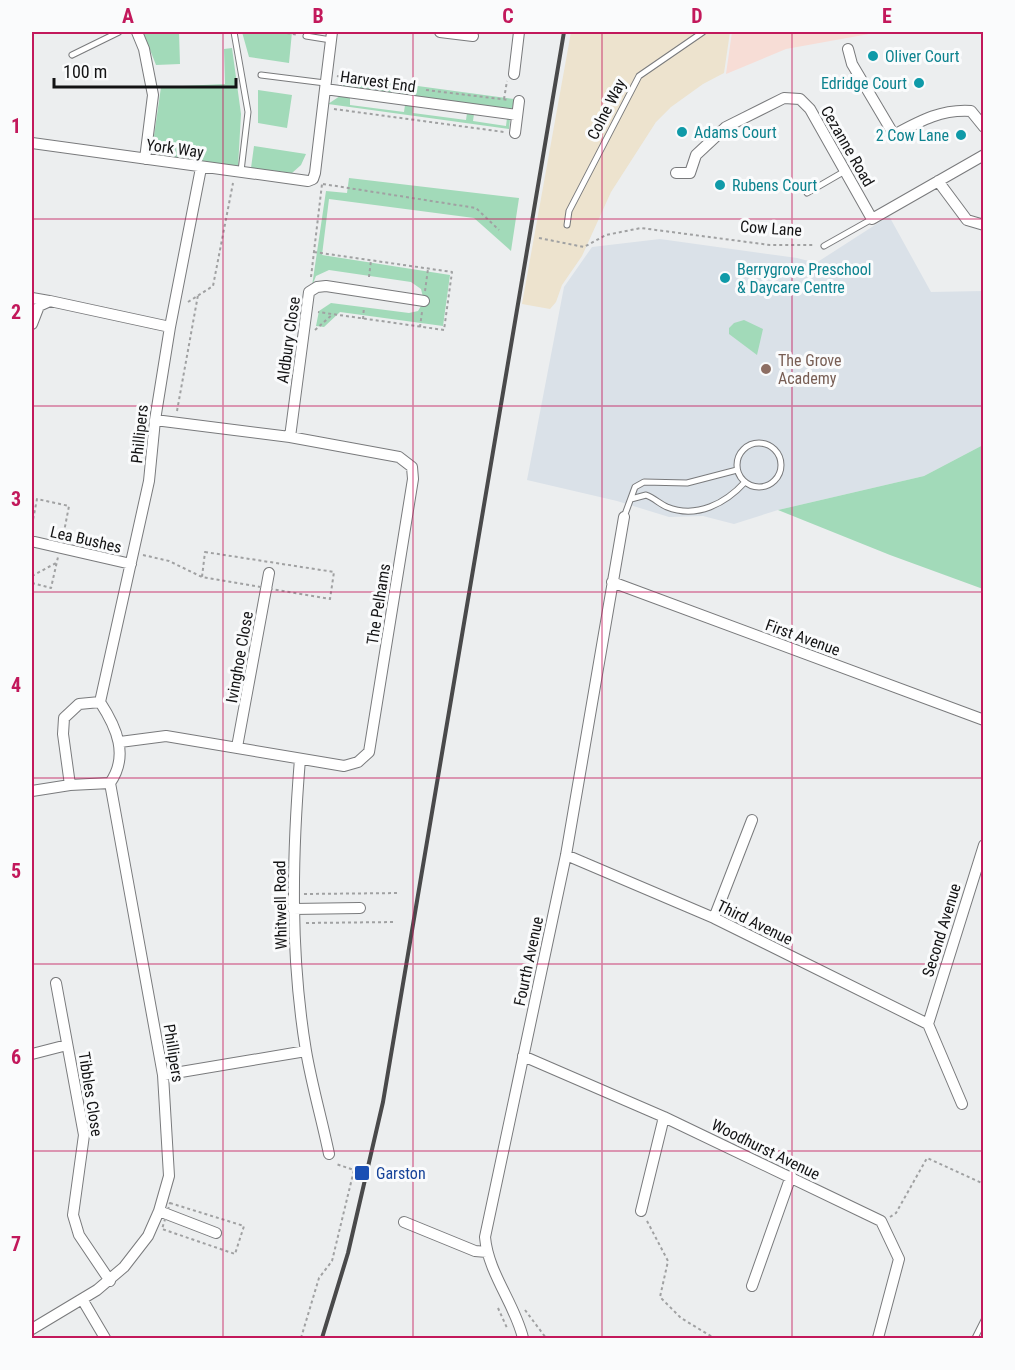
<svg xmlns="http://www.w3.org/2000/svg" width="1015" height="1370" font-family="'Roboto Condensed',sans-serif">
<rect width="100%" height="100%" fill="#eceeef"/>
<!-- commercial -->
<path fill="#f7ddd6" d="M732 32H880L786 49 726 74Z"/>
<!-- industrial -->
<path fill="#ede3ce" d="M571 32H730L724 73 703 84 671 107 656 122 611 192 582 256 562 285 556 302 550 309 522 304Z"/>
<!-- built -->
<path fill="#dae1e8" d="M889 216 931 292 983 291V445L924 476 778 510 734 524 703 516 669 517 617 501 527 480 564 287 592 247 660 239 797 258 816 263Z"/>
<!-- green -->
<path fill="#a2dab9" d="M143 32H179L180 64 156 65Z
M242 32H292L289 63 249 57Z
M232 48 241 114 238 167 161 156 155 152 153 143 161 87 225 84 224 49Z
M344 76 514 99 512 109 343 86Z
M258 90 292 95 287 128 258 123Z
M340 96 350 97V105L404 112 405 105 414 106 413 113 466 120 467 113 474 114 473 121 506 126 507 118 510 119 509 129 328 104Z
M254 146 306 154 301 165 292 173 251 168Z
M349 178 519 198 511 251 474 218 329 199 322 255 450 275 443 326 340 312 324 327 316 326 319 311 331 303 409 313 418 311 424 301 421 289 411 282 329 270 316 276 312 286 326 191 347 193Z
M744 320 763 329 757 355 729 334V328L734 323Z
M983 445V589L890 555 778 510 924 476Z"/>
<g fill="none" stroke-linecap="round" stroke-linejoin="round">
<!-- lane casing -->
<g stroke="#797a7c" stroke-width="7">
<path id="lane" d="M234 32 248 112 241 171
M306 36 331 40
M72 55 119 32
M261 75 325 83
M807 193 845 171
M567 225 569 211 639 76 703 32
M824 246 872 219
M737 465a22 22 0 1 1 44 0a22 22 0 1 1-44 0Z
M631 499 646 495C654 498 660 504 667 507 697 519 726 503 745 482
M624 517 635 487 644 482 687 483 737 470
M975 1338 984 1320"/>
</g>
<!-- street casing -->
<g stroke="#797a7c" stroke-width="12">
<path id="street" d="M137 32 144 49 153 95 145 159
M440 32 473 36
M848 49 852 64 894 135C920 121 941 109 971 111L984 127
M514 74 519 32
M325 89 332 32
M515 133 519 101
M32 143 308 181 313 179 315 173 325 89 517 115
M676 173H690L696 155 726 127 784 98 800 99 810 109 872 219 984 155
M938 181 967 220 984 225
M32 298 49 301
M32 324 39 306 50 301 170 327
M290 437 309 292 317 287 326 286 424 301
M35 542 131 564
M612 582 984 720
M100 702 79 704 64 718 63 734 70 785 110 783C129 756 117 728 100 702L149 481 155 420 170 327 201 168
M120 742 166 736 344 766 358 762 369 752 413 479 412 467 399 457 290 437 155 420
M237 747 269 573
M300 759C292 857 290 954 306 1051 312 1086 322 1120 329 1154
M32 791 70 785
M566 855 714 918 928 1024
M293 909 360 908
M714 918 752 820
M56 983 84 1135 73 1215 79 1235 110 1281
M928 1024 984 845
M928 1024 962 1104
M32 1054 67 1045
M523 1056 664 1117 881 1221 899 1259 878 1338
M163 1075 306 1051
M159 1211 216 1233
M641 1211 664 1117
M404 1222 475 1251 487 1252
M752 1286 791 1176
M82 1299 105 1338
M32 1329 97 1290 124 1267 148 1236 159 1211 169 1176 163 1075 110 783
M523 1338C515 1304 488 1273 485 1237L566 855 624 517"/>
</g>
<!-- path -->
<path stroke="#a0a1a2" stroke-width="2" stroke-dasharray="3 3" stroke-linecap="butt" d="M281 32 298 35
M337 76 358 81
M426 90 509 100
M504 99 507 81
M334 109 504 132
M323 184 476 208 499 230
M539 238 584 247 606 235 641 228 770 245H815
M314 252 452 272 444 330 318 312
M311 277 322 184
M369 277 371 260
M425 291 428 269
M188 302 213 286 233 183
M363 319 364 307
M420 327 422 312
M315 330 333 314
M177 411 198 295
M32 525 37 499 69 506 63 537
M205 552 334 572 330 599 202 577Z
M143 555 169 561 202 577
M32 576 56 563
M32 583 51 588 58 557
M304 894 400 893
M306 923 396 922
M170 1203 244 1226 235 1254 162 1229Z
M890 1217 896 1213 927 1158 984 1184
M647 1221 668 1261 660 1297 681 1318 714 1338
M498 1308 507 1328
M525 1310 546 1338
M301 1338 319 1278 332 1261 354 1170 336 1164"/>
<!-- lane -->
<use href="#lane" stroke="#fff" stroke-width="5"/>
<!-- street -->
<use href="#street" stroke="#fff" stroke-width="10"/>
<!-- rail -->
<path stroke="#49494a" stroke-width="4" d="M322 1338 348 1253 383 1102 564 32"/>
</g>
<!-- grid -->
<path fill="none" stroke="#c2185b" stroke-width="1.5" stroke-opacity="0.55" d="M223 32V1338M413 32V1338M602 32V1338M792 32V1338M32 219H984M32 406H984M32 592H984M32 778H984M32 964H984M32 1151H984"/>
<!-- markers -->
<g fill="#0f9aa8" stroke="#fafbfc" stroke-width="2">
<circle cx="873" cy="56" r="6"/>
<circle cx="919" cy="83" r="6"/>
<circle cx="682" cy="132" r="6"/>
<circle cx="961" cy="135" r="6"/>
<circle cx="720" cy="185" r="6"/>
<circle cx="725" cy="278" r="6"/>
</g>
<circle fill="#8d6e63" stroke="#fafbfc" stroke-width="2" cx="766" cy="369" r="6"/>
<rect fill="#1a4fb4" stroke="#fafbfc" stroke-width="2" x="354" y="1165" width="16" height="16" rx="3"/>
<g text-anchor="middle" stroke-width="6" stroke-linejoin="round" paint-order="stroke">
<!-- culture labels -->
<g font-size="16" fill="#0d838f" stroke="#fafbfc" text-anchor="start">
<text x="885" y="62">Oliver Court</text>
<text x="907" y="89" text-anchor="end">Edridge Court</text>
<text x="694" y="138">Adams Court</text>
<text x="949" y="141" text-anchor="end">2 Cow Lane</text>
<text x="732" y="191">Rubens Court</text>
<text x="737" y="275">Berrygrove Preschool<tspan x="737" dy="18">&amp; Daycare Centre</tspan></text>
</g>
<!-- street labels -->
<g font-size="16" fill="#131314" stroke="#fafbfc">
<text transform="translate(378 81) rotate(8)" y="6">Harvest End</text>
<text transform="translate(606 109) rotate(-63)" y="6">Colne Way</text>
<text transform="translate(848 146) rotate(60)" y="6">Cezanne Road</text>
<text transform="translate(175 148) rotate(8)" y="6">York Way</text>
<text transform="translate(771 228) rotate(4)" y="6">Cow Lane</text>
<text transform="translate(288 340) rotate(-82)" y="6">Aldbury Close</text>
<text transform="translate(139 434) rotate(-84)" y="6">Phillipers</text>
<text transform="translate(86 539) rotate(13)" y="6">Lea Bushes</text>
<text transform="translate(378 604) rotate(-81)" y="6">The Pelhams</text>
<text transform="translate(803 637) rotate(20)" y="6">First Avenue</text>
<text transform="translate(239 657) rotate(-80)" y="6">Ivinghoe Close</text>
<text transform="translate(280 905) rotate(-91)" y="6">Whitwell Road</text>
<text transform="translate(755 922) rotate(26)" y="6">Third Avenue</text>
<text transform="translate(941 930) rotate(-73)" y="6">Second Avenue</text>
<text transform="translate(528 961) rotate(-78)" y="6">Fourth Avenue</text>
<text transform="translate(174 1053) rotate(81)" y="6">Phillipers</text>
<text transform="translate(91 1094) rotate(81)" y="6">Tibbles Close</text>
<text transform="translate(766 1149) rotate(26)" y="6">Woodhurst Avenue</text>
</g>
<!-- education labels -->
<g font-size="16" fill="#785e54" stroke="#fafbfc" text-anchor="start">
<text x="778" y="366">The Grove<tspan x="778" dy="18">Academy</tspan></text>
</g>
<!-- transit labels -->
<g font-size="16" fill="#164399" stroke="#fafbfc" text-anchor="start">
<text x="376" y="1179">Garston</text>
</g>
</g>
<!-- border -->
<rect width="1015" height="1370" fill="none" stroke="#fafbfc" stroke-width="66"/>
<!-- scale -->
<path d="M54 78v9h182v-9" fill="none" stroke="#131314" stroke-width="3"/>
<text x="63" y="78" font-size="18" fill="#131314" stroke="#fafbfc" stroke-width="4.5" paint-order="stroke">100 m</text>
<rect x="33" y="33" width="949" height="1304" fill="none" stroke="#c2185b" stroke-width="2"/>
<g font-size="20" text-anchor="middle" font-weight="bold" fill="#c2185b">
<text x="128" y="23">A</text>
<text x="318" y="23">B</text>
<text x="508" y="23">C</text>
<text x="697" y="23">D</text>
<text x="887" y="23">E</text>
<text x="16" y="133">1</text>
<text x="16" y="319">2</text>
<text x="16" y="506">3</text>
<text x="16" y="692">4</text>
<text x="16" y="878">5</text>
<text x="16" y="1064">6</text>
<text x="16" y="1251">7</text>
</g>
</svg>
